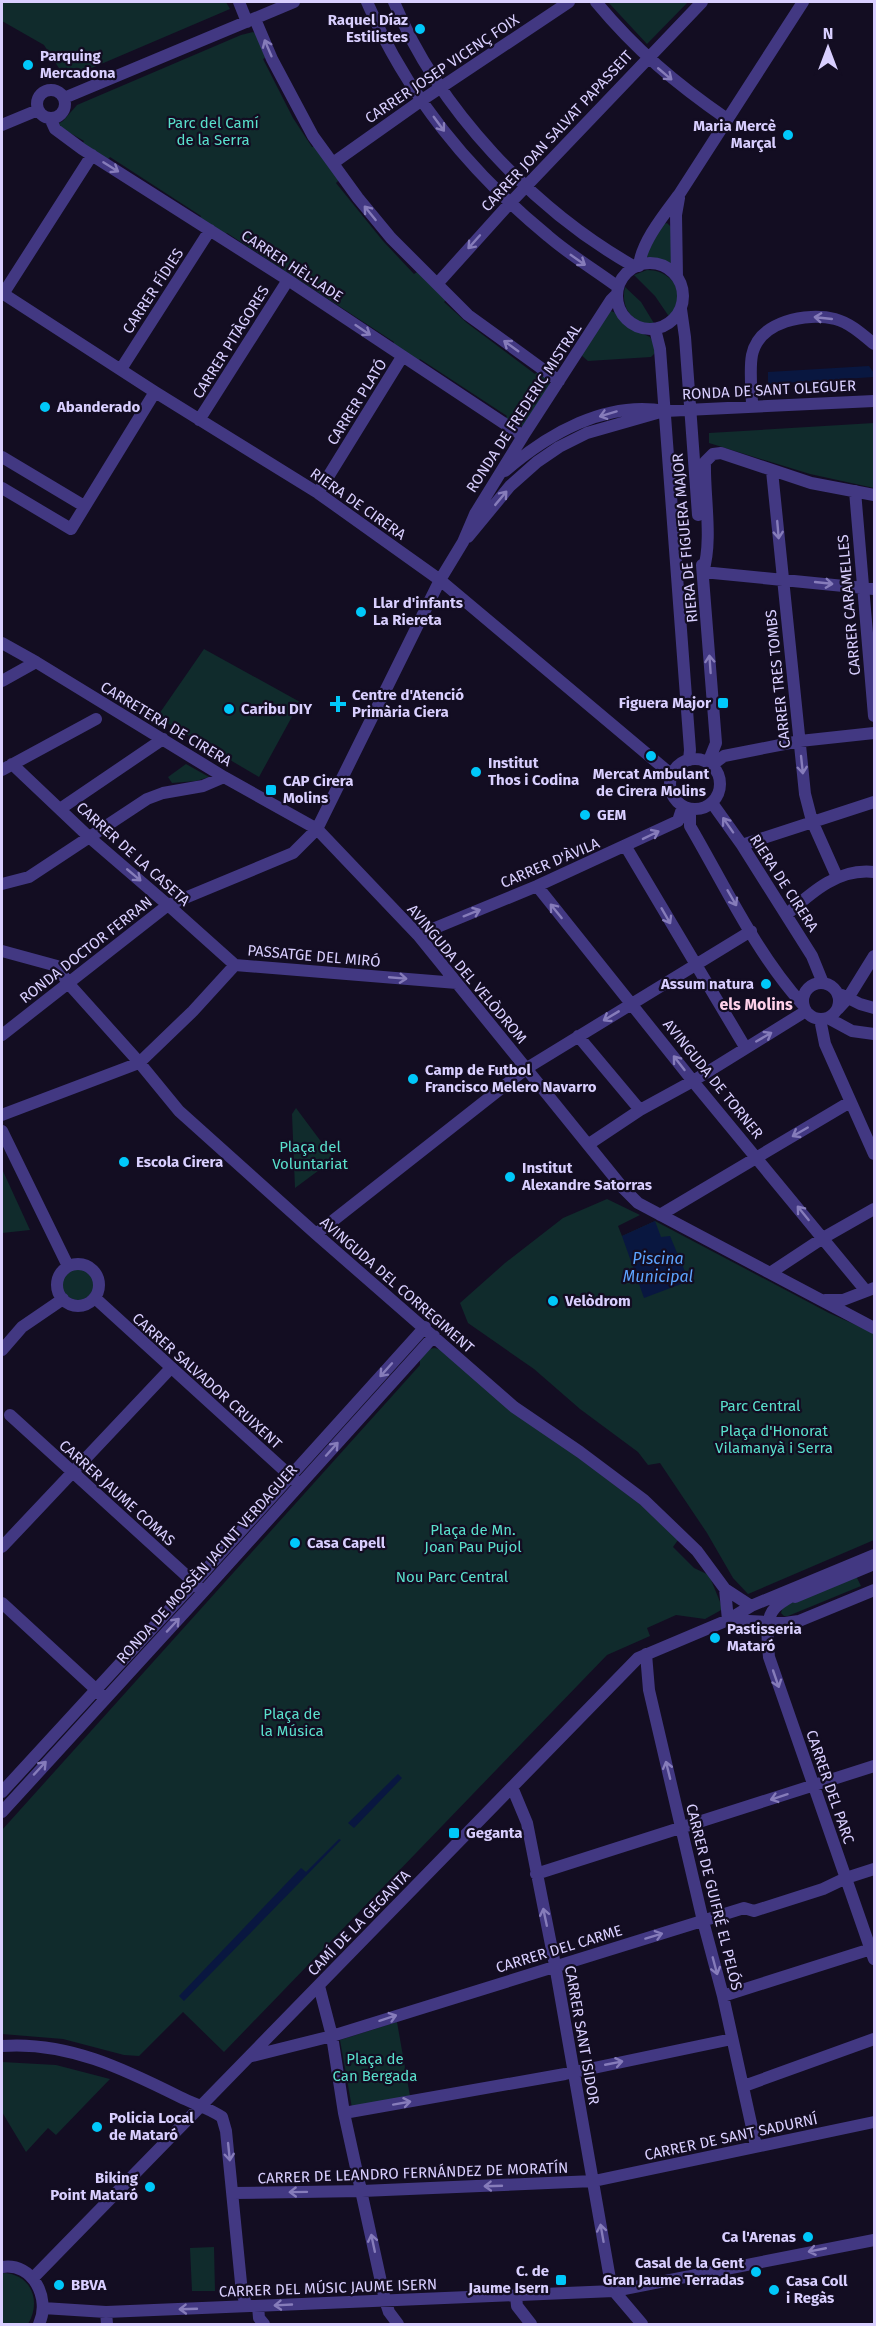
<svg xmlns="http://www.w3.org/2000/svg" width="876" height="2326" font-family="'Fira Sans',sans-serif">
<rect width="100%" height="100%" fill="#130d22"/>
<!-- green -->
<path fill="#102b2c" d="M2 2H226L230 9 66 79 44 45 2 21Z
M608 2H688L647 44Z
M253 32 257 35 267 57 263 59 293 118 312 147 316 146 339 180 336 183 383 241 414 274 417 272 446 300 444 302 467 323 535 374 538 371 550 381 549 387 524 425 520 427 505 419 507 416 420 359 417 362 392 346 394 342 227 233 224 236 199 219 201 216 110 157 107 160 82 144 84 141 56 125 63 121 77 105 241 35Z
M667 223 671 227V263L648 259 645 252 663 224Z
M647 270C674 270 690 298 670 318L655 296 634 275Z
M625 287 641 302 655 325C633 325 620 308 625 287Z
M611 311 616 313 631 328 650 337 658 350 651 357 588 361 580 354 608 312Z
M874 423V488L810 474 709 443V433Z
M204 649 300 702 259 777 157 717Z
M186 764 209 777 196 781 172 783 168 777Z
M296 1108 334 1159 295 1188 292 1114Z
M2 1169 30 1230 2 1233Z
M607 1199 640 1215 618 1226 622 1236 655 1221 829 1313 874 1333V1540L748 1594 733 1578 707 1533 660 1463 648 1465 638 1452 580 1409 534 1369 468 1323 460 1303 505 1263 563 1218Z
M62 1284a16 16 0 1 1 32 0a16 16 0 1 1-32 0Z
M435 1348 442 1350 559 1443 641 1505 678 1540 673 1547 694 1568 709 1575 723 1609 705 1619 676 1615 647 1628 650 1636 607 1655 224 2052 183 2012 139 2056 124 2055 63 2039 2 2034V1830L420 1365V1359L428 1349Z
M856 1576 861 1586 788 1616H784L781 1613 783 1606Z
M397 2022 410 2096 352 2108 340 2040Z
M2 2062 56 2065 110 2079 56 2135 48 2128 26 2152 2 2112Z
M214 2247 215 2291H192L190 2248Z
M2 2273C31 2273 42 2301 28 2324H2Z"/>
<!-- water -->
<path fill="#091740" d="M869 366 874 373V377L768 384V372Z
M655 1221 661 1237 670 1236 689 1281 644 1298 622 1236Z
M398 1774 402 1778 354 1828 348 1823Z
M339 1839 341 1840 184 2001 179 1996 301 1868 306 1872Z"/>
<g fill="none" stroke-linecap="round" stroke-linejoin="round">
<!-- minor -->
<path stroke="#423882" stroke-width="12" d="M239 2 247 22
M367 2C406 94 471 173 548 236 570 255 595 270 618 287
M394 2C438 109 534 210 635 267
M596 2C636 50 675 83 727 119
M255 19 272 59 313 136 358 198 391 238 468 315 559 381
M37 104a14 14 0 1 1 28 0a14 14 0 1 1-28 0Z
M64 98 294 2
M50 118 55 129 82 149 288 280 523 436
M2 125 38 110
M333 163 422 100 569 2
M617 296a33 33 0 1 1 66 0a33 33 0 1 1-66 0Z
M639 266C641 242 666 212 680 193L803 2
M677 277 676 215 679 198
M437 284 510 203 702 2
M2 293 155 392 318 493 440 580 672 775
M3 294 92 155
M681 309 685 337 698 515
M655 329 660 349 690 750 689 760
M121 369 210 230
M752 407C752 391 749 371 752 355 759 321 807 312 835 319 850 323 862 334 874 344
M199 420 288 280
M2 457 84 506
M505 471C548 434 606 400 665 411L874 401
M772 471 805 794 812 821 837 877
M2 488 71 529 155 392
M855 491 874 716
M318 493 402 357
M874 495 811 483 721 453 713 454 705 462C704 496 713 540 703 572L874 589
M468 537 510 486 537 462 559 447 587 433 664 411
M702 565 716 743 708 763
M2 643 36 662 224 777 317 829 418 935 623 1188 638 1203 874 1328
M2 681 36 662
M670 784a25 25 0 1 1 50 0a25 25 0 1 1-50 0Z
M12 764 89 837 168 905 235 965
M712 765 724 756 800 741 874 733
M2 770 96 719
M712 803 742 845 812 956 823 983
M60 809 163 739
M690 809V826C725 886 756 953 803 1005
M742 845 874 802
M626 847 745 1047
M2 884 29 877 147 799 163 793 203 786 224 777
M537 886 696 1085 866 1291
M786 915C812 892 838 868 874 872
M418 935 537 886 678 821 683 806
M2 951 57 966 68 983 138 1061 179 1111 316 1234 514 1407 580 1452 644 1500 697 1551 725 1589 751 1606
M803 1001a18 18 0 1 1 36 0a18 18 0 1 1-36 0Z
M842 995 860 1004 874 1008
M838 1009 848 998 874 956
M828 1018 852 1031 874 1034
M820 1019 825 1044 874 1154
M2 1035 168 905 293 853 317 829 440 580 463 542 475 514 523 436 611 300 617 294
M578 1036 640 1110
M2 1115 139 1063 193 1011 235 965 457 983
M2 1131 68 1266
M589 1144 640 1110 693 1081 806 1011
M660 1215 850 1102
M316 1234 527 1068 751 931
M57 1285a21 21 0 1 1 42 0a21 21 0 1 1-42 0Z
M770 1273 823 1238 874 1209
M95 1298 296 1481
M825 1300H843L874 1288
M2 1350 22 1327 63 1299
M10 1415 200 1588
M2 1547 171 1368
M725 1589 728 1620
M795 1594C789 1598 780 1602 775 1608 764 1619 768 1644 769 1657L874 1959
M795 1597 874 1564
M2 1603 102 1695
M729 1620 785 1623 799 1621 874 1590
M646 1654 649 1690 703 1921 723 1996 756 2146
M512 1787 527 1823 555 1965 610 2279 614 2291 642 2324
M2 1792 194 1583 425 1327
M2 1812 204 1591 434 1336
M536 1874 874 1766
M319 1986 332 2036 344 2113 385 2300 389 2312 398 2324
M723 1996 871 1949
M2 2046C67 2041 124 2069 180 2097 194 2104 209 2108 222 2117L226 2131 242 2293 247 2306
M252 2056 332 2036 744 1908 754 1911 823 1889 846 1878 874 1869
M744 2086 874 2039
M344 2113 565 2074 732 2039
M233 2193 362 2191 594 2181 874 2122
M2 2267C33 2262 51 2299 39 2324
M33 2278 638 1658 728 1620 751 1606 874 1555
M516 2296 517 2306 531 2324
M258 2306 259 2318 264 2324
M43 2308 106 2312 614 2291 874 2240
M106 2312 107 2324"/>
<!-- tram -->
<path stroke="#00c8fa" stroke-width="1.5" d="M15 2324H17"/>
</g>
<!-- one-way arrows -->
<defs><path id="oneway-shaft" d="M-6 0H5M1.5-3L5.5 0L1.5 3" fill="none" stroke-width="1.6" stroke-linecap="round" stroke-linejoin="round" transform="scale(1.5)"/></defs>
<g stroke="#867cba">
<use href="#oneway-shaft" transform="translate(268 48) rotate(-113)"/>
<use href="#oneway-shaft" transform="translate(665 74) rotate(40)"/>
<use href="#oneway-shaft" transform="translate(439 124) rotate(54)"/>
<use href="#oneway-shaft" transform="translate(111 167) rotate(32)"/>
<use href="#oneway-shaft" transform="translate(370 213) rotate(-129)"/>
<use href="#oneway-shaft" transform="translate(474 242) rotate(132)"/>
<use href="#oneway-shaft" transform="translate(578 260) rotate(35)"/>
<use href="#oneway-shaft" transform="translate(823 318) rotate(-174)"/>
<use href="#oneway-shaft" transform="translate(363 330) rotate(34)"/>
<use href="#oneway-shaft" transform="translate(511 346) rotate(-144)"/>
<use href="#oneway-shaft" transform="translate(608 414) rotate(163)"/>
<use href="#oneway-shaft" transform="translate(501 498) rotate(-50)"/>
<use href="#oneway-shaft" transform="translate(778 530) rotate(85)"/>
<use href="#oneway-shaft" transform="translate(824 583) rotate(6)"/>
<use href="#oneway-shaft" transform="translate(710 664) rotate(-94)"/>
<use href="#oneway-shaft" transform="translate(802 765) rotate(84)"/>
<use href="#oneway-shaft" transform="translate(728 825) rotate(-125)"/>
<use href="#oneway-shaft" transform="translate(651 835) rotate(-26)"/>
<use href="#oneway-shaft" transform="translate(134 875) rotate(40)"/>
<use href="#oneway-shaft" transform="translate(732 898) rotate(60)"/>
<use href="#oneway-shaft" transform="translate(556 911) rotate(-129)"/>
<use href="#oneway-shaft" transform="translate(472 913) rotate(-22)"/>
<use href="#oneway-shaft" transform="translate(666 916) rotate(60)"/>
<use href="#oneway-shaft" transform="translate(398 978) rotate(5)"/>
<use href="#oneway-shaft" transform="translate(611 1016) rotate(149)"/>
<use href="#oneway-shaft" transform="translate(764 1037) rotate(-30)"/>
<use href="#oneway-shaft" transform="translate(679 1063) rotate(-128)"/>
<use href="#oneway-shaft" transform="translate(800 1132) rotate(150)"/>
<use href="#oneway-shaft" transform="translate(803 1213) rotate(-129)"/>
<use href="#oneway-shaft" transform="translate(386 1370) rotate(132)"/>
<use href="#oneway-shaft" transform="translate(332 1449) rotate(-48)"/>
<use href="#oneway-shaft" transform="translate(173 1625) rotate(-47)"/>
<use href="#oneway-shaft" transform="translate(776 1679) rotate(71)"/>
<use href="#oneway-shaft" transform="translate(40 1768) rotate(-47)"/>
<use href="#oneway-shaft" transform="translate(668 1770) rotate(-104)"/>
<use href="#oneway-shaft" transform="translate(779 1797) rotate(162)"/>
<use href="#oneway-shaft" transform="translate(545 1917) rotate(-102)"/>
<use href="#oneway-shaft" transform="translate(654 1936) rotate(-17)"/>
<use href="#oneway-shaft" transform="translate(715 1966) rotate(75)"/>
<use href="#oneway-shaft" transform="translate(388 2018) rotate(-18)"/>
<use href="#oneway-shaft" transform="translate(614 2063) rotate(-11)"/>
<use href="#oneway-shaft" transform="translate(402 2103) rotate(-10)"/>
<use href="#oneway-shaft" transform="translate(229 2152) rotate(84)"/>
<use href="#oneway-shaft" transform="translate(493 2186) rotate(178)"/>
<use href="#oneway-shaft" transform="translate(298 2192) rotate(179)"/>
<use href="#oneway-shaft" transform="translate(602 2233) rotate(-100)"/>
<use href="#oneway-shaft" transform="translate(373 2243) rotate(-102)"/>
<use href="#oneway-shaft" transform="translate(817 2250) rotate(169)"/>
<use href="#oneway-shaft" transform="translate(283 2305) rotate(177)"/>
<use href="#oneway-shaft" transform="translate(188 2309) rotate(178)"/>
</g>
<!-- markers -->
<g fill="#00c8fa" stroke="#130d22" stroke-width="2">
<circle cx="420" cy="29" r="6"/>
<circle cx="28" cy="65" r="6"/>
<circle cx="788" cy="135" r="6"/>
<circle cx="45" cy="407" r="6"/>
<circle cx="361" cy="612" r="6"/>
<rect x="717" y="697" width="12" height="12" rx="3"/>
<path d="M335 695h6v6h6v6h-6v6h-6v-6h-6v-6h6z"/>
<circle cx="229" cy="709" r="6"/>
<circle cx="651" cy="756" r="6"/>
<circle cx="476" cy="772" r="6"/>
<rect x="265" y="784" width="12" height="12" rx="3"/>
<circle cx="585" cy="815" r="6"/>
<circle cx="766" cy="984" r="6"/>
<circle cx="413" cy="1079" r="6"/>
<circle cx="124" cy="1162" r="6"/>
<circle cx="510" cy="1177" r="6"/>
<circle cx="553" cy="1301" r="6"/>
<circle cx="295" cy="1543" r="6"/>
<circle cx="715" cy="1638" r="6"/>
<rect x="448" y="1827" width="12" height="12" rx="3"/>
<circle cx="97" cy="2127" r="6"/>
<circle cx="150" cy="2187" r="6"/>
<circle cx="808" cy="2237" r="6"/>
<circle cx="756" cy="2272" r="6"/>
<rect x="555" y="2274" width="12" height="12" rx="3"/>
<circle cx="59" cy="2285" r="6"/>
<circle cx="774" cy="2290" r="6"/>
</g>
<g text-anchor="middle" stroke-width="4.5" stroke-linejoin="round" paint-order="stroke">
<!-- poi labels -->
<g font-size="15" font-weight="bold" fill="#d9cfff" stroke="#130d22" text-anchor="start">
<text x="408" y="25" text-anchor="end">Raquel Díaz<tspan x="408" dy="17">Estilistes</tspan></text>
<text x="40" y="61">Parquing<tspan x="40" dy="17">Mercadona</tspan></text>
<text x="776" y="131" text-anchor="end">Maria Mercè<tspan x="776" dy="17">Marçal</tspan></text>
<text x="57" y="412">Abanderado</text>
<text x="373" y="608">Llar d'infants<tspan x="373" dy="17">La Riereta</tspan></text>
<text x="352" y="700">Centre d'Atenció<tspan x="352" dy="17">Primària Ciera</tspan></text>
<text x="711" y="708" text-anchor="end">Figuera Major</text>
<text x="241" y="714">Caribu DIY</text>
<text x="488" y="768">Institut<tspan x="488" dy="17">Thos i Codina</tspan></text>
<text x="651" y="779" text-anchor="middle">Mercat Ambulant<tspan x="651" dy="17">de Cirera Molins</tspan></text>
<text x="283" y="786">CAP Cirera<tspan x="283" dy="17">Molins</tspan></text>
<text x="597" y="820">GEM</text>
<text x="754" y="989" text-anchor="end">Assum natura</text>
<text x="425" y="1075">Camp de Futbol<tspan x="425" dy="17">Francisco Melero Navarro</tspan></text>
<text x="136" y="1167">Escola Cirera</text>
<text x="522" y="1173">Institut<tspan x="522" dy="17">Alexandre Satorras</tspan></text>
<text x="565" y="1306">Velòdrom</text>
<text x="307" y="1548">Casa Capell</text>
<text x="727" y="1634">Pastisseria<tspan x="727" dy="17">Mataró</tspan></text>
<text x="466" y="1838">Geganta</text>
<text x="109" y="2123">Policia Local<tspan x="109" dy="17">de Mataró</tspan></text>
<text x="138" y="2183" text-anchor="end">Biking<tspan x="138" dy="17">Point Mataró</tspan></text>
<text x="796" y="2242" text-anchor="end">Ca l'Arenas</text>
<text x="744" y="2268" text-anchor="end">Casal de la Gent<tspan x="744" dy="17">Gran Jaume Terradas</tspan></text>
<text x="549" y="2276" text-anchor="end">C. de<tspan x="549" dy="17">Jaume Isern</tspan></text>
<text x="786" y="2286">Casa Coll<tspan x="786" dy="17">i Regàs</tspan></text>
<text x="71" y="2290">BBVA</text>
</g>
<!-- street labels -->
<g font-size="15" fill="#d9cfff" stroke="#130d22">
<text transform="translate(442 69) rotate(-34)" y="5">CARRER JOSEP VICENÇ FOIX</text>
<text transform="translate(557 131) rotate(-47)" y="5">CARRER JOAN SALVAT PAPASSEIT</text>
<text transform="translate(292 266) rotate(33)" y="5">CARRER HÈL·LADE</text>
<text transform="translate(153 291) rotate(-57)" y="5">CARRER FÍDIES</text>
<text transform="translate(231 342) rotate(-58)" y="5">CARRER PITÀGORES</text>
<text transform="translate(769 390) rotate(-3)" y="5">RONDA DE SANT OLEGUER</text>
<text transform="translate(357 402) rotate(-58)" y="5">CARRER PLATÓ</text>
<text transform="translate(524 408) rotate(-57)" y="5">RONDA DE FREDERIC MISTRAL</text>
<text transform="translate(358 504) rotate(35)" y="5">RIERA DE CIRERA</text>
<text transform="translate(685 538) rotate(-95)" y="5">RIERA DE FIGUERA MAJOR</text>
<text transform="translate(849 605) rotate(-95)" y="5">CARRER CARAMELLES</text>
<text transform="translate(778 679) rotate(-96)" y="5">CARRER TRES TOMBS</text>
<text transform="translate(166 724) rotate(31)" y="5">CARRETERA DE CIRERA</text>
<text transform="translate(133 854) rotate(42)" y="5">CARRER DE LA CASETA</text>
<text transform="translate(550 863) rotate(-23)" y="5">CARRER D'ÀVILA</text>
<text transform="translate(784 883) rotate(57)" y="5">RIERA DE CIRERA</text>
<text transform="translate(86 950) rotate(-38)" y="5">RONDA DOCTOR FERRAN</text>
<text transform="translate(314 956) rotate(5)" y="5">PASSATGE DEL MIRÓ</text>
<text transform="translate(467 974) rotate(50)" y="5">AVINGUDA DEL VELÒDROM</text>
<text transform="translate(713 1079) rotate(51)" y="5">AVINGUDA DE TORNER</text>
<text transform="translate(397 1285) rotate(41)" y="5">AVINGUDA DEL CORREGIMENT</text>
<text transform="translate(207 1381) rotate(42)" y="5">CARRER SALVADOR CRUIXENT</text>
<text transform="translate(117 1493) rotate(42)" y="5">CARRER JAUME COMAS</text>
<text transform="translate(207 1564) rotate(-48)" y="5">RONDA DE MOSSÈN JACINT VERDAGUER</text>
<text transform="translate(830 1787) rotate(71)" y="5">CARRER DEL PARC</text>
<text transform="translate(714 1897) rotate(76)" y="5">CARRER DE GUIFRÉ EL PELÓS</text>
<text transform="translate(359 1923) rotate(-46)" y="5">CAMÍ DE LA GEGANTA</text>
<text transform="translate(559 1949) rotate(-17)" y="5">CARRER DEL CARME</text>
<text transform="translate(582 2035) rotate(80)" y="5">CARRER SANT ISIDOR</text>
<text transform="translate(731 2137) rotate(-12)" y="5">CARRER DE SANT SADURNÍ</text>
<text transform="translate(413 2173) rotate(-2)" y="5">CARRER DE LEANDRO FERNÁNDEZ DE MORATÍN</text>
<text transform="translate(328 2288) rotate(-2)" y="5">CARRER DEL MÚSIC JAUME ISERN</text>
</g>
<!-- park labels -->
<g font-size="15" fill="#59e0cc" stroke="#130d22">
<text x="213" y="128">Parc del Camí<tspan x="213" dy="17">de la Serra</tspan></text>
<text x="310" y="1152">Plaça del<tspan x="310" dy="17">Voluntariat</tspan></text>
<text x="760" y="1411">Parc Central</text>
<text x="774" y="1436">Plaça d'Honorat<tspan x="774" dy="17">Vilamanyà i Serra</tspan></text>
<text x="473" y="1535">Plaça de Mn.<tspan x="473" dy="17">Joan Pau Pujol</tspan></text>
<text x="452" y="1582">Nou Parc Central</text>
<text x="292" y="1719">Plaça de<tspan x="292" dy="17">la Música</tspan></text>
<text x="375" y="2064">Plaça de<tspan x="375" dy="17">Can Bergada</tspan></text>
</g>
<!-- neighbourhood labels -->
<g font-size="16" font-weight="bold" fill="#ffd1ea" stroke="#130d22">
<text x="756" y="1010">els Molins</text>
</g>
<!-- water labels -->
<g font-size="16" font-style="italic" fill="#5da4ff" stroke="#130d22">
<text x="658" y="1264">Piscina<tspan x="658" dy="18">Municipal</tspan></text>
</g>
</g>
<!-- border -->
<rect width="876" height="2326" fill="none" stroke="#d9cfff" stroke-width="6"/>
<!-- north arrow -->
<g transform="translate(828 48)" stroke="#130d22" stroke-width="4.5" paint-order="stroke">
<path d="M0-4.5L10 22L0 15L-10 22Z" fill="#d9cfff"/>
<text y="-9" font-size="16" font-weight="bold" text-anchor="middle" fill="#d9cfff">N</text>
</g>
</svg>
